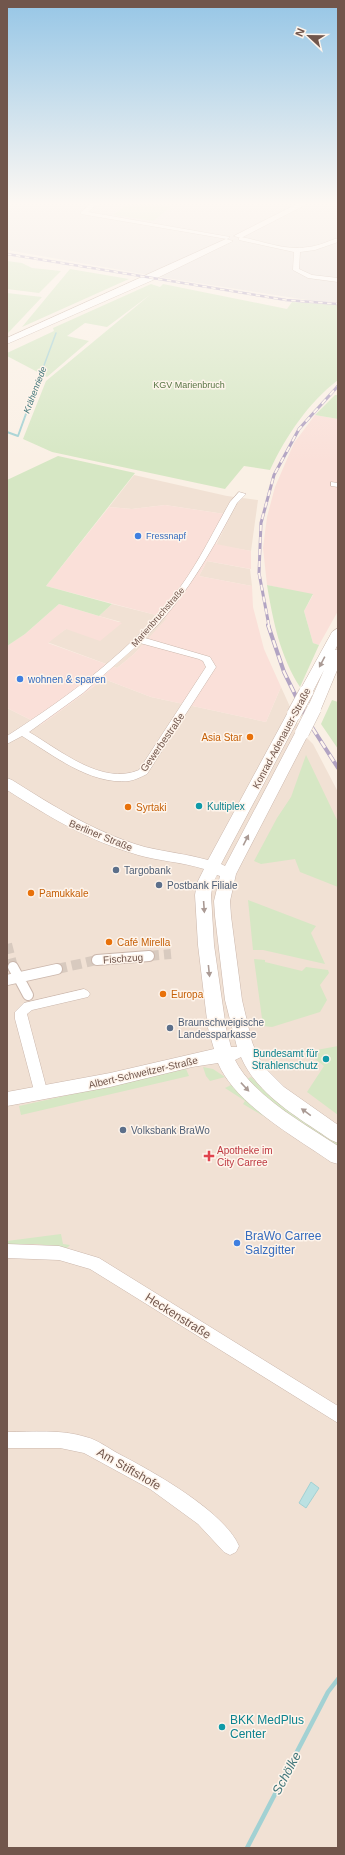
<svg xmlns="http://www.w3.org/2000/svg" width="345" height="1855" font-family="Arial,sans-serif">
<rect width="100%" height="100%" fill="#faf0e5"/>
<!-- residential -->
<path fill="#f1e1d4" d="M134 475 227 496 258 500 251 551 216 545 231 515 165 505 132 509 109 507Z
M207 561 250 569 252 586 199 576Z
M112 604 168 618 134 654 117 668 47 642 66 629 121 622 99 616Z
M104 679 151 697 266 722 281 687 302 733 313 744 338 792V1848H7V708L41 725Z"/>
<!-- commercial -->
<path fill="#fae0d9" d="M315 415 338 419V611L319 645 313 643 304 611 313 595 267 585 263 548 267 517 275 487 294 443Z
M165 505 231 515 216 544 251 551V569L207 561 199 576 252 586 253 607 264 649 281 687 266 722 151 697 104 679 41 725 7 708V646L25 634 59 604 122 623 100 641 66 629 48 643 117 668 134 654 167 618 46 586 109 507 132 509Z"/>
<!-- industrial -->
<path fill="#eae3df" d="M7 202H338V302H320L166 278 7 250Z"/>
<!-- green -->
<path fill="#d6e7c4" d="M132 202H145L171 207 153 221 113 215Z
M7 261 22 263 32 268 61 271 39 293 7 289Z
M70 269 129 279 22 327Z
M151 284 160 287 163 284 287 309 292 302 338 305V380C308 403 286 436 270 470L244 466 225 489 52 452 23 439 46 381 151 294 107 327 85 323 67 336 89 341 47 377 7 356V353L54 331 53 328Z
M7 293 42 297 8 333H7Z
M335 395H338V419L315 415Z
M58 456 135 473 46 586 112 604 99 616 59 604 25 634 7 646V480Z
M267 585 313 594 304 611 313 643 319 645 300 687C280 656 273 621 267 585Z
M332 700 338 702V749L321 724Z
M306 755 338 822V887L300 872 295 859 261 864 254 861 277 818 291 797Z
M248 900 316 926 311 933 325 964 263 950H253Z
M254 959 265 960V962L302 971 306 967 328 970 329 973 320 985 327 1000 320 1012 272 1027 263 1026Z
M338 1046V1115L307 1092 324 1066 306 1052Z
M203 1067 213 1069 225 1077 210 1081 206 1076Z
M186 1069 189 1076 21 1115 19 1106Z
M251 1077 270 1095 338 1144V1149L292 1120 245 1080Z
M233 1084 282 1127 243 1104 245 1101 225 1088Z
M61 1234 63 1244 70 1245 67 1248 37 1244H7V1241Z"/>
<!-- water -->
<path fill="#bbe1e2" stroke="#a2d1d3" d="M311 1482 319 1488 306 1508 299 1503Z"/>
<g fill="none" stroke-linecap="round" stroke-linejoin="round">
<!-- stream-far2 -->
<path stroke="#a2d1d3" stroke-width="1.5" d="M36 387 56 333"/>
<!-- stream-far1 -->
<path stroke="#a2d1d3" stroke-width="2" d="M7 432 18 436 36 386"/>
<!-- stream -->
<path stroke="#a2d1d3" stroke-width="4.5" d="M247 1848 328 1692 338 1679"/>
<!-- pedestrian-tunnel -->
<path stroke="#d8cabf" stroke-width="10" stroke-dasharray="10 5" stroke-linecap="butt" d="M7 944 13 967
M149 956 171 954
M57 969 97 960"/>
<!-- pedestrian casing -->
<g stroke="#cbb7ac" stroke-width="12">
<path id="pedestrian" d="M97 960 149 956
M13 967 28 995
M7 980 57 969"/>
</g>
<!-- minor casing -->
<g stroke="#cbb7ac" stroke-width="1">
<path id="minor" d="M93 202H100L88 212 230 237 227 239 81 214V212Z
M241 237C263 241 285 251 308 247 319 246 328 241 338 238V242L315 250 300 252 299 269 312 275 338 278V282L308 278 293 270 294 252 239 240V238Z
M331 482 338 483V487L331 486Z
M239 492 246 494 237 503C211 552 185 599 145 638L210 657 216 667 147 774C141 777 135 780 129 781 90 785 53 755 22 736L7 744V736C71 695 135 648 181 586 200 560 214 530 230 502ZM140 643 199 659 203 661 206 667 139 770C102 786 60 750 29 732L83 693Z
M84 989 88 991 90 994 88 997 32 1010 27 1014 48 1094 46 1098 41 1099 36 1098 15 1019V1012L24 1003Z
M7 1244 59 1246 99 1258 338 1406V1423L90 1269 59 1260 7 1258Z
M7 1432C33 1432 61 1429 86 1437 98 1440 108 1448 119 1454 152 1471 224 1511 239 1546L236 1552 230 1555 224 1552 198 1524 150 1489 84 1453 60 1448H7Z"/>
</g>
<!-- tertiary casing -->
<g stroke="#cbb7ac" stroke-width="1">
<path id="tertiary" d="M301 202H311L241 238 234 236Z
M226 239 233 241 153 280 7 344V338Z
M338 628V644L335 650 338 649V668L321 709 319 712H309L307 709 324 670 311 695H301L299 692 332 632Z
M294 710 299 711 301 714 221 864 225 866 295 733 297 730H307L309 733 236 874 230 901 231 916 242 1000 252 1042 258 1057 267 1070 284 1087 338 1125V1143L331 1140C299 1118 257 1095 241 1057L235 1060C253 1096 305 1124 338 1146V1164L331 1162C295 1137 235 1104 218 1063L192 1067 110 1087 7 1106V1092L110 1073 214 1049 208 1028 198 945 195 895 197 883 204 869C182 862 159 861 138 855 87 840 51 818 7 790V778L12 780C55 807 96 833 145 847 166 852 187 854 208 860L287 714 289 711ZM217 875 220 876 214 901 215 916 225 1000 237 1047H231L226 1028 214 945 211 895 213 883Z"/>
</g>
<!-- pedestrian -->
<use href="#pedestrian" stroke="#fff" stroke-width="10"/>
<!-- minor -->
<use href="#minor" fill="#fff" fill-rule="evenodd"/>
<!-- tertiary -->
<use href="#tertiary" fill="#fff" fill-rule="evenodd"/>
<!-- rail-far2 casing -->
<g stroke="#b2a4c3" stroke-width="2.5">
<path id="rail-far2" d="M7 254 286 300 338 304
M337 387 338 386"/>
</g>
<!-- rail-far1 casing -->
<g stroke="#b2a4c3" stroke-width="3">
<path id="rail-far1" d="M269 626 259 573 261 523 274 475 299 429 338 386"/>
</g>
<!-- rail casing -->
<g stroke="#b2a4c3" stroke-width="4">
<path id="rail" d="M268 625 284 672 308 721 338 768"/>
</g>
<!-- rail-far2 -->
<use href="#rail-far2" stroke="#fef4eb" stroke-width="1.5" stroke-dasharray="4.5" stroke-linecap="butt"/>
<!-- rail-far1 -->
<use href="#rail-far1" stroke="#fef4eb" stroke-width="2" stroke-dasharray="6" stroke-linecap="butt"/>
<!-- rail -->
<use href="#rail" stroke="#fef4eb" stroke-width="2.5" stroke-dasharray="8" stroke-linecap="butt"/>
<!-- tertiary-bridge casing -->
<g stroke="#cbb7ac" stroke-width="15" stroke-linecap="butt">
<path id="tertiary-bridge" d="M294 714 306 692
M302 733 314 709"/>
</g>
<!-- tertiary-bridge -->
<use href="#tertiary-bridge" stroke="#fff" stroke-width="14"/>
</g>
<!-- one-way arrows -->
<defs><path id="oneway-solid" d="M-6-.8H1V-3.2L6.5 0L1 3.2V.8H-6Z"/></defs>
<g fill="#aa9a94">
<use href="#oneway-solid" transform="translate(322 662) rotate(118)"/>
<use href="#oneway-solid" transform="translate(246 840) rotate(-63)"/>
<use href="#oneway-solid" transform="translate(204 907) rotate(86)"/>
<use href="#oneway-solid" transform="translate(209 971) rotate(84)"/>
<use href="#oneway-solid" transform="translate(245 1087) rotate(47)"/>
<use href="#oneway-solid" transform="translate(306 1112) rotate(-144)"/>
</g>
<!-- sky -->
<linearGradient id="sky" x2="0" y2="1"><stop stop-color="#96c6e6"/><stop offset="0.44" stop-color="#fdf8f3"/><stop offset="1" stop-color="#fdf8f3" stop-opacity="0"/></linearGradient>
<rect width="345" height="462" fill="url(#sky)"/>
<!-- markers -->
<g fill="#3f7fe0" stroke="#fef4eb" stroke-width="1.5">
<circle cx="138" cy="536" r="4"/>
<circle cx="20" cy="679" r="4"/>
<circle cx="237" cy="1243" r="4"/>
</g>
<g fill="#e8710a" stroke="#fef4eb" stroke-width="1.5">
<circle cx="250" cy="737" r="4"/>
<circle cx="128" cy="807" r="4"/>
<circle cx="31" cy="893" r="4"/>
<circle cx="109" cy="942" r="4"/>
<circle cx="163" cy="994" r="4"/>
</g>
<g fill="#0f9aa8" stroke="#fef4eb" stroke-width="1.5">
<circle cx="199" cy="806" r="4"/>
<circle cx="326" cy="1059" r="4"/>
<circle cx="222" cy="1727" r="4"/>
</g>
<g fill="#5c6f8a" stroke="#fef4eb" stroke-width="1.5">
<circle cx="116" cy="870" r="4"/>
<circle cx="159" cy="885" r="4"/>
<circle cx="170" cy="1028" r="4"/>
<circle cx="123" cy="1130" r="4"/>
</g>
<path fill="#e0444e" stroke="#fef4eb" stroke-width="1.5" d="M207 1150h4v4h4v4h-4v4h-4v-4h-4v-4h4z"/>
<g text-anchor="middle" stroke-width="3" stroke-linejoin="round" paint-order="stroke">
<!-- far-park labels -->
<g font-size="9" fill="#587645" stroke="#fef4eb">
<text x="189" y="388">KGV Marienbruch</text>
</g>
<!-- far-water labels -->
<g font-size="9" font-style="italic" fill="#44787c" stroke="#fef4eb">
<text transform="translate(35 390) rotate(-69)" y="3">Krähenriede</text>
</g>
<!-- far-shop labels -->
<g font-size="9" fill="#366cbe" stroke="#fef4eb" text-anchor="start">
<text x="146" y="539">Fressnapf</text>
</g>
<!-- far-street labels -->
<g font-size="9" fill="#71564c" stroke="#fef4eb">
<text transform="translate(158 617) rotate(-49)" y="3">Marienbruchstraße</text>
</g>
<!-- shop labels -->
<g font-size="10" fill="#366cbe" stroke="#fef4eb" text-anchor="start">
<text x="28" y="683">wohnen &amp; sparen</text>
</g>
<!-- food labels -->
<g font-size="10" fill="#c56008" stroke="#fef4eb" text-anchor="start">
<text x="242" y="741" text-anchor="end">Asia Star</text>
<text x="136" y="811">Syrtaki</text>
<text x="39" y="897">Pamukkale</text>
<text x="117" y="946">Café Mirella</text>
<text x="171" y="998">Europa</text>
</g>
<!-- street labels -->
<g font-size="10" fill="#71564c" stroke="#fef4eb">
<text transform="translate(281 738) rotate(-62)" y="4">Konrad-Adenauer-Straße</text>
<text transform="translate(162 742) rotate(-55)" y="4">Gewerbestraße</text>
<text transform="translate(101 835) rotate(22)" y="4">Berliner Straße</text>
<text transform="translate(123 958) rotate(-4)" y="4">Fischzug</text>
<text transform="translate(143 1072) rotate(-13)" y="4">Albert-Schweitzer-Straße</text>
</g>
<!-- culture labels -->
<g font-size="10" fill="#0d838f" stroke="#fef4eb" text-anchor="start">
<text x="207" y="810">Kultiplex</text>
<text x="318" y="1057" text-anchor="end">Bundesamt für<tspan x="318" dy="12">Strahlenschutz</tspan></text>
</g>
<!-- service labels -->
<g font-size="10" fill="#4e5e75" stroke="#fef4eb" text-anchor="start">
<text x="124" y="874">Targobank</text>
<text x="167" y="889">Postbank Filiale</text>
<text x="178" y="1026">Braunschweigische<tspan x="178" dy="12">Landessparkasse</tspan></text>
<text x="131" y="1134">Volksbank BraWo</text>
</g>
<!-- health labels -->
<g font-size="10" fill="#be3a42" stroke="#fef4eb" text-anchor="start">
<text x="217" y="1154">Apotheke im<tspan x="217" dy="12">City Carree</tspan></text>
</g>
<!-- near-shop labels -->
<g font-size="12" fill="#366cbe" stroke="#fef4eb" text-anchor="start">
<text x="245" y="1240">BraWo Carree<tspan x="245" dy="14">Salzgitter</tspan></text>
</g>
<!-- near-street labels -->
<g font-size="12" fill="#71564c" stroke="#fef4eb">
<text transform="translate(178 1316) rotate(32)" y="4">Heckenstraße</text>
<text transform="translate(129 1469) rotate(30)" y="4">Am Stiftshofe</text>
</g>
<!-- near-culture labels -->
<g font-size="12" fill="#0d838f" stroke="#fef4eb" text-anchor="start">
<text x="230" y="1724">BKK MedPlus<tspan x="230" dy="14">Center</tspan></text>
</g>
<!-- near-water labels -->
<g font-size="13" font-style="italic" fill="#44787c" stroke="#fef4eb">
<text transform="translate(286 1773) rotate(-62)" y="5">Schölke</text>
</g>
</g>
<!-- border -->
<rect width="345" height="1855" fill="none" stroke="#71564c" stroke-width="16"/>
<!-- north arrow -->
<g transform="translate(309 36) rotate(292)" stroke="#fef4eb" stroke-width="3" paint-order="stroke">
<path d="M0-3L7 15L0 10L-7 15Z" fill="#71564c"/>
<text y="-6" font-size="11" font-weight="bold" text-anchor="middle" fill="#71564c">N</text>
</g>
</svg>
